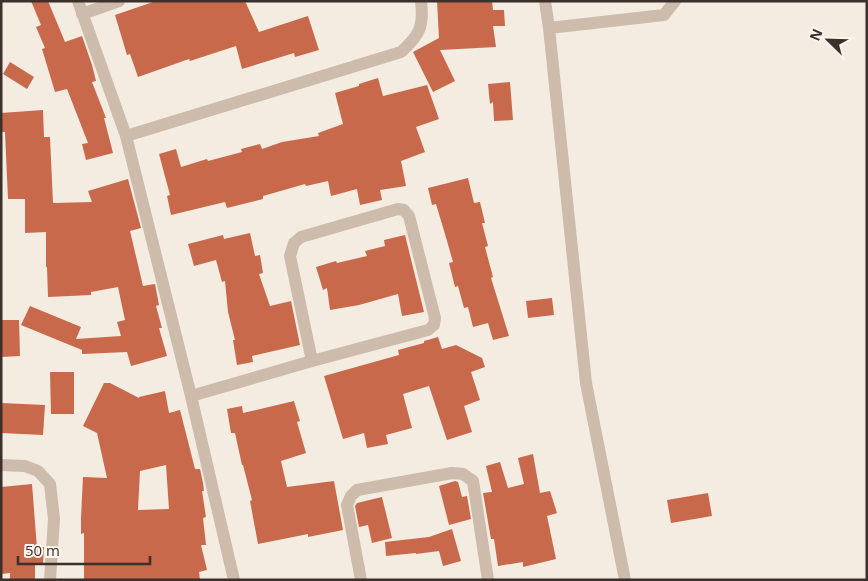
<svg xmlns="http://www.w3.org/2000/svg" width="868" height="581" font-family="'Open Sans',sans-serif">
<rect width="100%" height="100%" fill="#f4ebe1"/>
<!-- building -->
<path fill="#c8694b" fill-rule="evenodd" d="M31 1H48L65 42 82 36 92 65 96 81 92 82 106 118H104L113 153 86 160 82 144 88 143 67 89 55 92 42 49 45 48 36 27 41 25Z
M156 1H245L259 32 308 16 319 50 295 57 294 53 242 69 236 46 190 61 189 59 138 77 130 54 127 55 115 15Z
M437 1H492L493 10H504L505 26H493L496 47 440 50 455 81 433 92 413 52 439 38Z
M10 62 34 77 27 89 3 74Z
M378 78 383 96 427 85 439 119 416 127 425 152 401 161 406 186 380 190 382 200 360 205 357 189 331 196 328 181 306 186 305 184 263 196V199L227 208 225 202 171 215 167 196 170 195 159 154 176 149 181 167 207 159 208 161 242 152 241 149 260 144 262 149 282 142 319 136 318 133 343 124 335 93 359 86V84Z
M510 82 513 120 494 121 493 102 490 104 488 84Z
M43 110 44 137H50L53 203 92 202 88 191 128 179 141 228 130 231 143 286 155 284 159 305 156 306 162 328H159L167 356 131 366 127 352 82 354V350L21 325 30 306 81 327 76 339 121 336 117 322 125 320 118 287 91 292V295L48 297 47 267H46V232L25 233V199H8L5 132H1V113Z
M468 178 474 203 480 202 485 223H482L488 246 485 247 493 277 491 278 509 336 493 340 488 323 473 327 468 307 464 308 458 286 455 287 449 263 453 262 445 234 436 204 432 205 428 188Z
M250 233 255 256 260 255 263 273 259 274 270 306 291 301 300 345 252 356 253 362 237 365 233 340H235L228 312 225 281 222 282 216 260 194 266 188 244 223 235 224 239Z
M405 235 424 312 402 316 398 294 359 305 330 310 327 288 323 290 316 267 336 261 337 263 367 256 365 251 385 246 384 240Z
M552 298 554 315 528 318 526 301Z
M1 320H19L20 356 1 357Z
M438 337 442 349 456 345 482 358 485 367 471 372 480 400 464 406 472 432 447 440 429 386 403 394 412 428 386 435 388 444 367 448 364 433 343 439 324 376 399 355 398 350 424 343V341Z
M50 372H74V414H51Z
M104 383H110L139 398V397L165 391 169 413 180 410 195 469H200L203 483 204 491H202L206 517 203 518 206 545H201L207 570 199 572 200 580H84V533L81 534V518L83 477 107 478 97 433 83 426ZM166 465 169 509 138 510 140 471Z
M294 401 300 421 297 422 306 453 281 461 287 487 334 481 343 530 308 537V534L258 544 250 501 252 500 243 465H242L235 433H231L227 409 242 406 243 413Z
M1 403 45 405 43 435 1 433Z
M533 454 540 493 550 491 557 513 547 516 556 559 523 567V562L498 566 494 539H491L483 493 492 492 486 466 500 462 508 488 524 484 518 458Z
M455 481 458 482 462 497 467 496 471 519 449 525 439 486Z
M32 484 37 548 44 547 43 564 35 565V580H10V573L1 574V487Z
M708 493 712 516 671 523 667 500Z
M382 497 392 538 372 543 368 525 359 527 355 506 357 503Z
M452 529 461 561 443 566 439 551 416 554V553L386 556 385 542 429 537Z"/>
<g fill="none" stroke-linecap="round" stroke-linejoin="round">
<!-- street -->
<path stroke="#cdbbac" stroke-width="12" d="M78 1 126 136 191 396 234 580
M545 1 549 28 664 15 675 1
M82 14 119 1
M549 28 586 383 625 580
M126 136 401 52C420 35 424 26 421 1
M191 396 312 361 428 330 434 325 435 318 409 216 404 210 398 209 301 237 294 243 290 256 312 361
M1 465 25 466 38 471 50 484 54 519 50 580
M361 580 347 505 351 496 357 490 452 473 463 474 473 481 488 580"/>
</g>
<!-- border -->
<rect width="868" height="581" fill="none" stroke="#3b302b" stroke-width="5"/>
<!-- north arrow -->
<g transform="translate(828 40) rotate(293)" stroke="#fbf5ee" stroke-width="4" paint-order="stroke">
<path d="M0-4L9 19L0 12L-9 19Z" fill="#3b302b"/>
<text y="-8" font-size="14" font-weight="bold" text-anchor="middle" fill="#3b302b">N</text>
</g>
<!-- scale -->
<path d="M18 556v8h132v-8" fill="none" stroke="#3b302b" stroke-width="2.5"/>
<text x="25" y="556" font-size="15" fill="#3b302b" stroke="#fbf5ee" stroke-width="4" paint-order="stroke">50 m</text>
</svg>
